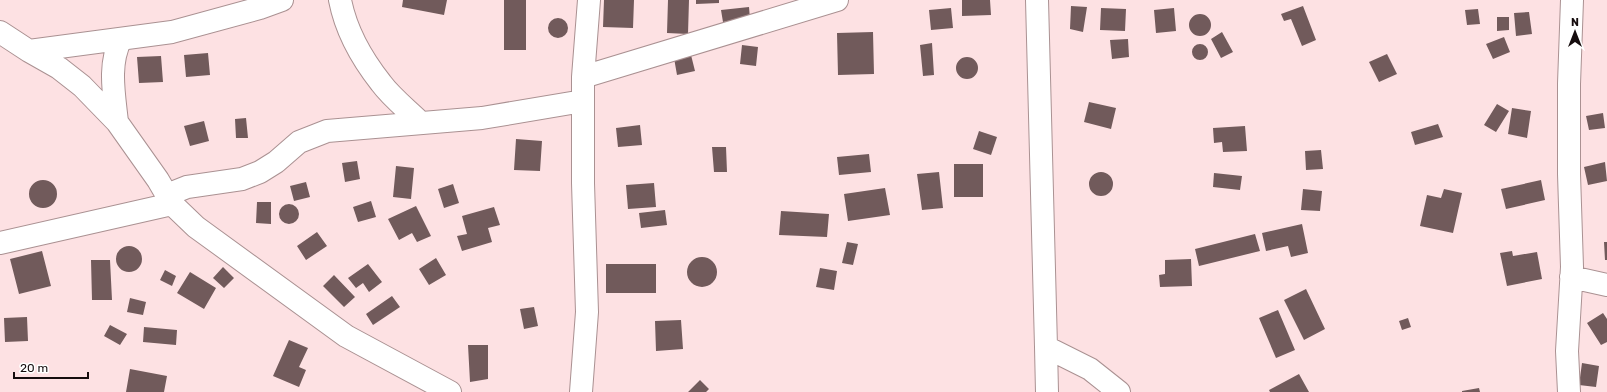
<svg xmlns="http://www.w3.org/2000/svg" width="1607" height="392" font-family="Rubik,sans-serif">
<rect width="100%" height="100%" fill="#fde1e3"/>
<!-- building -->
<path fill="#715a5b" d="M403 0H447L444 15 402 7Z
M504 0H526V50H504Z
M604 0H634L633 28 603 27Z
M668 0H689L688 34 667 33Z
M696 0H719V3L696 4Z
M962 0H990L991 15 962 16Z
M1071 6 1087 7 1083 32 1070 29Z
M1303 6 1316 40 1302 46 1291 19 1284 21 1281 14Z
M749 7 750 19 723 22 721 10Z
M951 8 953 28 931 30 929 10Z
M1101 8 1126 9 1125 31 1100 30Z
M1174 8 1176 31 1156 33 1154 10Z
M1478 9 1480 24 1467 25 1465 10Z
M1529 12 1532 34 1516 36 1514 13Z
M1189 25a11 11 0 1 1 22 0a11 11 0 1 1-22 0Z
M1497 17H1509V30L1497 31Z
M548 28a10 10 0 1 1 20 0a10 10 0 1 1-20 0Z
M873 32 874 74 838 75 837 33Z
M1222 32 1233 52 1221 58 1211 39Z
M1504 37 1510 52 1493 59 1486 44Z
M1128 39 1129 57 1112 59 1110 40Z
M932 43 934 75 923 76 920 45Z
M1192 52a8 8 0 1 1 16 0a8 8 0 1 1-16 0Z
M742 45 758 47 756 66 740 64Z
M208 53 210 75 186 77 184 55Z
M1387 54 1397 74 1379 82 1369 62Z
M691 55 695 71 677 75 674 58Z
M161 56 163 82 139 83 137 57Z
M956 68a11 11 0 1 1 22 0a11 11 0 1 1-22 0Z
M1089 102 1116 108 1111 129 1084 122Z
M1497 104 1509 111 1496 132 1484 125Z
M1512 108 1531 111 1527 138 1508 134Z
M1603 113 1605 128 1589 130 1586 116Z
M246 118 248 138H236L235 119Z
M204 121 209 141 190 146 184 126Z
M1438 124 1443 137 1415 145 1411 132Z
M640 125 642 145 618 147 616 128Z
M1245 126 1247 151 1223 152 1222 142 1214 143 1213 128Z
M979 131 997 137 991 155 973 149Z
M516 139 542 141 540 171 514 170Z
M712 147H726L727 172H714Z
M1321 150 1323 169 1306 170 1305 151Z
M869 154 871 172 839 175 837 157Z
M357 161 360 179 345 182 342 163Z
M1605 162 1607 181 1588 185 1584 167Z
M954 164H983V197H954Z
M396 166 414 168 411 199 393 197Z
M1089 184a12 12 0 1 1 24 0a12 12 0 1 1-24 0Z
M939 172 943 208 922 210 917 174Z
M1214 173 1242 176 1240 190 1213 187Z
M29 194a14 14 0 1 1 28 0a14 14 0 1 1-28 0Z
M1541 180 1545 200 1506 209 1501 189Z
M306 182 310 197 294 201 290 186Z
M654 183 656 207 628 209 626 185Z
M453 184 459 203 444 208 438 189Z
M885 188 890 215 848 221 844 194Z
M1303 189 1322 191 1320 211 1301 210Z
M1444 189 1462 193 1453 233 1420 226 1427 195 1441 198Z
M371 201 376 217 358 222 353 207Z
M257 202H271V224L256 223Z
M279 214a10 10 0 1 1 20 0a10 10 0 1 1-20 0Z
M416 206 431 236 417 242 412 233 399 240 388 219Z
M494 207 500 225 488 228 492 242 462 251 457 236 467 234 462 216Z
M665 210 667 225 641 228 639 213Z
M781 211 829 214 827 237 779 235Z
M1302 224 1308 253 1291 257 1288 246 1266 251 1262 233Z
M317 232 327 246 306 260 297 246Z
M1255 234 1260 251 1199 266 1195 249Z
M847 242 858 244 853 265 842 263Z
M1604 242H1607V260H1605Z
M116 259a13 13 0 1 1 26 0a13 13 0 1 1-26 0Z
M42 251 51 286 19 294 10 259Z
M1512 251 1513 256 1537 252 1542 279 1507 286 1500 253Z
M687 272a15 15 0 1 1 30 0a15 15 0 1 1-30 0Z
M436 258 446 275 429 285 419 269Z
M1191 259 1192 286 1160 287 1159 275 1165 274V260Z
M91 260H110L112 300H92Z
M368 264 382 282 369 292 363 283 356 288 348 278Z
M606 264H656V293H606Z
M223 267 234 278 224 288 213 278Z
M820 268 837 271 834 290 816 287Z
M165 270 176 276 172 286 160 280Z
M190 272 216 288 204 309 177 293Z
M334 275 355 297 344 307 323 286Z
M1306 289 1325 329 1304 340 1284 300Z
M392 296 400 307 373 325 366 314Z
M130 298 146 302 143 315 127 312Z
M534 307 538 326 524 329 520 309Z
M1278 310 1295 350 1276 358 1259 318Z
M1603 313 1607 319V342L1601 345 1587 323Z
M27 317 28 341 5 342 4 318Z
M1408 318 1411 327 1402 330 1399 321Z
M681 320 683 349 656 351 655 321Z
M110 325 127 334 120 345 104 336Z
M144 327 177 330 176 345 143 342Z
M289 340 308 348 299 367 306 370 299 387 273 376Z
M468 345H488V379L470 382Z
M1582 363 1599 366 1596 387 1579 385Z
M130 369 167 376 164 392H126Z
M1299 374 1309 392H1270L1269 390Z
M700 380 709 389 706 392H688Z
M1479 388 1480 392H1462V391Z"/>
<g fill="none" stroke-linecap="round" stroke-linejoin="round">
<!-- minor casing -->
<g stroke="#aa9192" stroke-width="24">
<path id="minor" d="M340 0C346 31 362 59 381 83 392 98 408 110 421 123
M1037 0 1046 347 1090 369 1119 392
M0 32 29 51 59 68 82 86 117 122 158 180 172 204 196 227 346 336 450 392
M29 51 172 32 260 8 282 0
M583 77 837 0
M117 122C114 94 108 64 121 39
M167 195 187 187 242 179 260 172 276 162 299 142 327 131 482 118 583 101
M0 243 172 204
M1571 277 1607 285
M1046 347 1047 392
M581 392 587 312 583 183V77L589 0
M1569 392 1567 351 1572 267 1569 174V84L1572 0"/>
</g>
<!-- minor -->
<use href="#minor" stroke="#fff" stroke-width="22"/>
</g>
<!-- north arrow -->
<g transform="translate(1575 32)" stroke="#ffffff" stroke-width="3" paint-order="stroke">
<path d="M0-3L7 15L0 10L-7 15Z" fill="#150c0d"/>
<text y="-6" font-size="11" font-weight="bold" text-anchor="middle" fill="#150c0d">N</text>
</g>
<!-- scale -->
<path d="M14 372v6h74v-6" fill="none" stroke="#150c0d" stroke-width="2"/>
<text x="20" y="372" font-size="12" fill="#150c0d" stroke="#ffffff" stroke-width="3" paint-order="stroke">20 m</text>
</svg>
